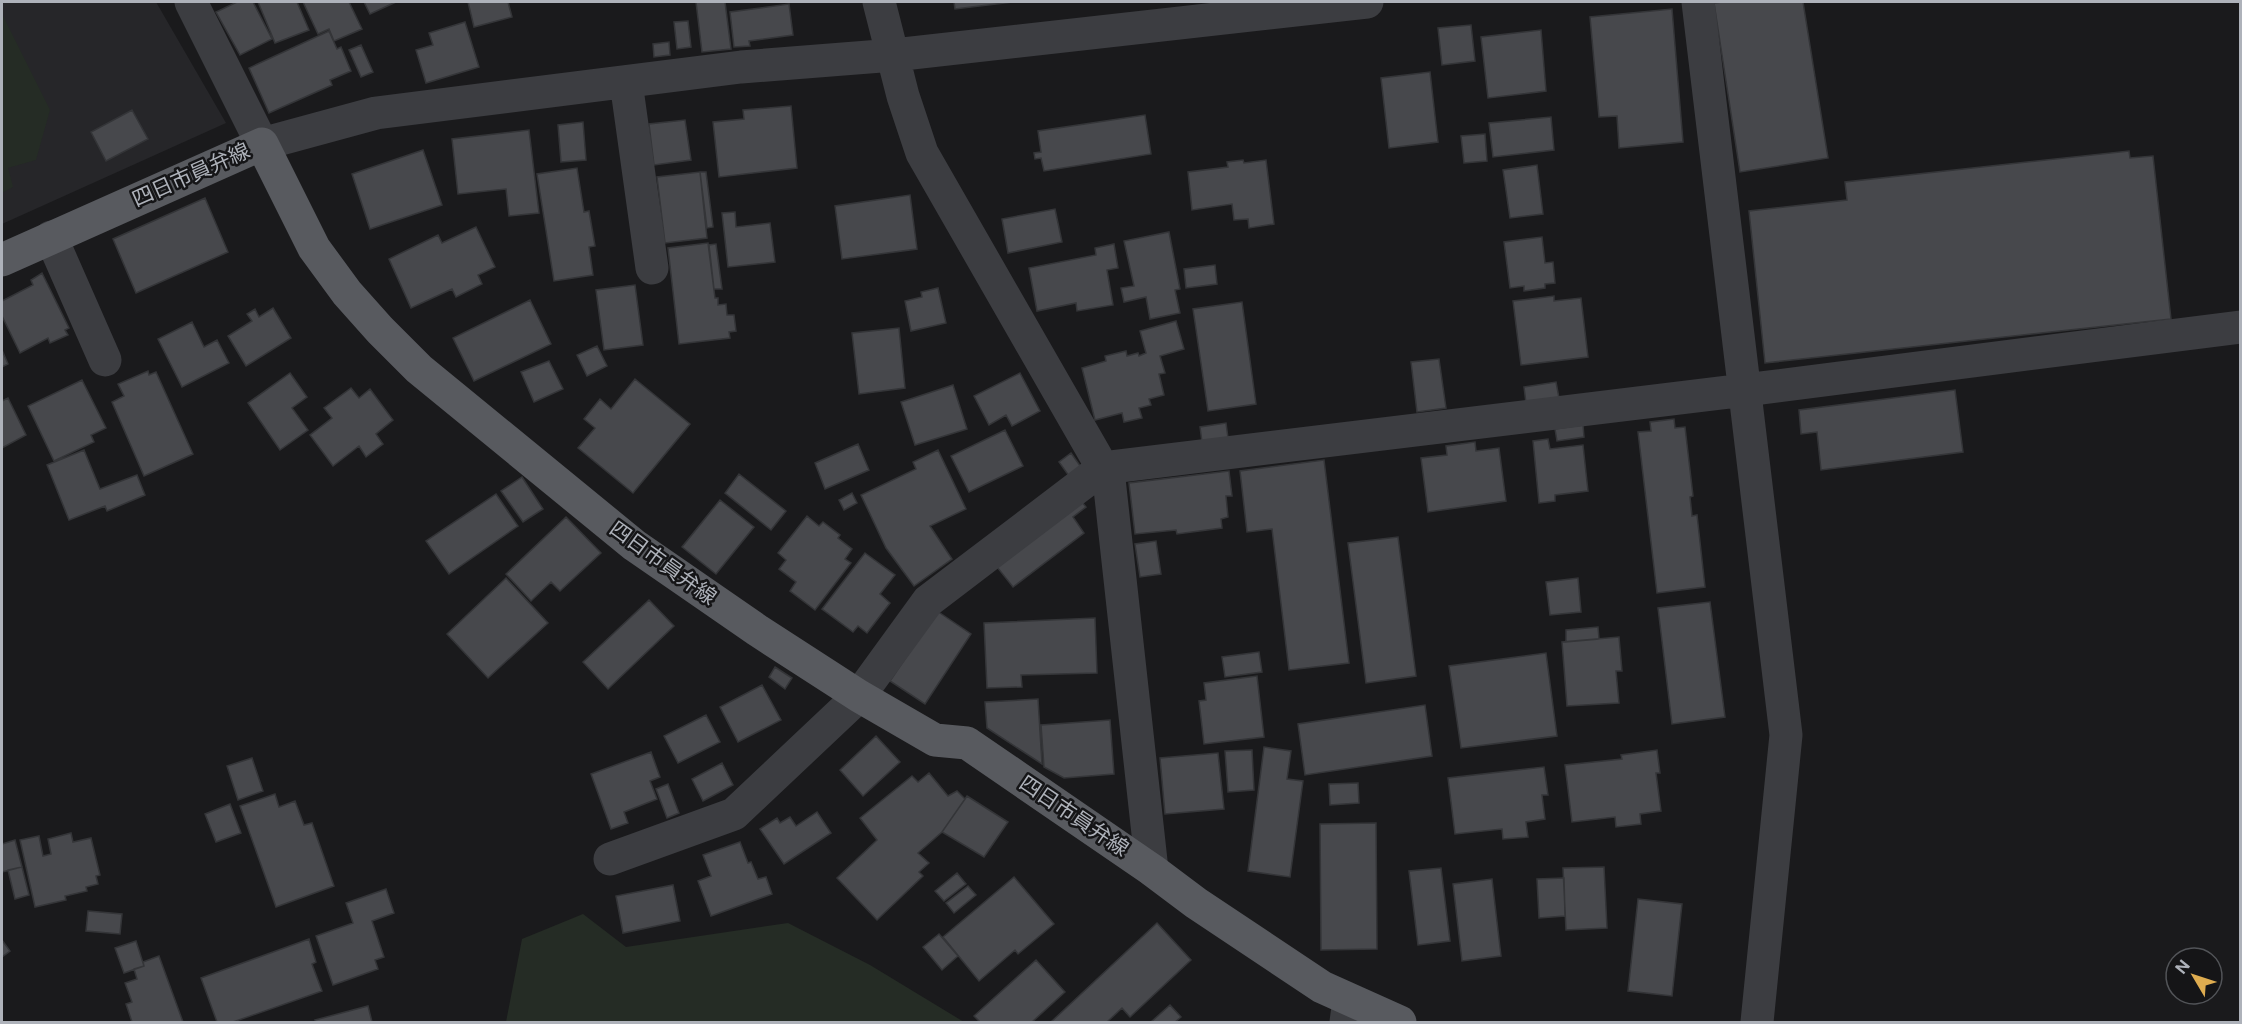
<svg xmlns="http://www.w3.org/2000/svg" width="2242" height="1024" font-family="'Public Sans','Noto Sans JP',sans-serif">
<rect width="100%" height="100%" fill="#1a1a1c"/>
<!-- built -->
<path fill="#262629" d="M2 2H156L226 123 2 224Z"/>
<!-- green -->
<path fill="#252c25" d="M2 14 50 110 36 160 8 168 13 187 2 193Z
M583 914 626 947 788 923 870 965 964 1022H506L522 939Z"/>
<!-- building -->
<path fill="#47484c" stroke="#343538" stroke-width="1.5" d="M237 2H253L272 39 240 55 216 12Z
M258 2H297L309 30 275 43Z
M303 2H349L362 29 334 41 329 29 318 34Z
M364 2H396L370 14Z
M468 2H508L512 17 474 27Z
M696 2H725L731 49 702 52Z
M954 2H1013L955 9Z
M1722 2H1803L1828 158 1740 172 1714 3Z
M789 4 793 35 749 41 750 46 734 47 730 12Z
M1672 9 1683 142 1619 148 1617 116 1599 117 1590 17Z
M688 21 691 47 677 49 674 22Z
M465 22 479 67 426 83 416 50 433 45 429 33Z
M1471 25 1475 61 1442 65 1438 28Z
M1541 30 1546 91 1488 98 1481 37Z
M329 31 337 49 341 47 351 71 330 80 332 85 269 113 249 68Z
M669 42 670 55 654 57 653 44Z
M361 45 373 72 361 77 349 50Z
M1430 72 1438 142 1389 148 1381 78Z
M791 106 797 168 719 177 713 122 744 119 743 110Z
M132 110 148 139 106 161 91 132Z
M1145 115 1151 154 1044 171 1041 158 1035 159 1034 153 1041 152 1038 131Z
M1551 117 1554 150 1493 157 1489 123Z
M685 120 691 160 654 165 649 124Z
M583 122 586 160 561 162 558 125Z
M529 130 539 213 509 216 506 189 458 194 452 139Z
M1485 134 1487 161 1464 163 1461 136Z
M423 150 442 205 370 229 352 174Z
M2129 151 2130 158 2153 156 2171 319 1765 363 1749 211 1847 200 1845 182Z
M1243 160 1244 163 1266 160 1274 224 1249 228 1248 219 1234 220 1232 204 1192 210 1188 172 1228 167 1227 162Z
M1537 165 1543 214 1510 218 1503 170Z
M577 168 584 212 589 211 595 246 589 247 593 275 554 281 537 174Z
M700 172 707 238 665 243 657 177Z
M700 172H706L713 227 707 228Z
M910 195 917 249 842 259 835 206Z
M205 198 228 252 136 293 113 239Z
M1055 209 1062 242 1008 253 1002 219Z
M735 212 736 227 770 223 775 262 728 267 722 213Z
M476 227 495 267 478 275 482 284 456 297 452 289 411 308 389 259 438 235 442 243Z
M1169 232 1180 289 1175 290 1180 313 1150 319 1146 297 1124 302 1121 288 1134 286 1124 241Z
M1542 237 1545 263 1553 262 1555 283 1545 284V288L1524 291V286L1510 288 1504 242Z
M708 243 715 298H718V305L726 304 727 315H734L736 331 729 332 730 338 679 344 668 248Z
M716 244 722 289H714L709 245Z
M1114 244 1118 268 1107 270 1113 305 1077 311 1076 303 1037 311 1029 268 1096 255 1095 248Z
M1215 265 1217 284 1186 288 1184 269Z
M42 273 69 328 65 330 68 335 50 343 48 338 20 353 2 316V301L33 285 31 280Z
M635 285 643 345 604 350 596 290Z
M938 288 946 323 911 331 905 301 922 297 921 292Z
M1554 296V301L1581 298 1588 357 1521 365 1513 301Z
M530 300 551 344 474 381 453 338Z
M1242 302 1256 404 1208 411 1193 309Z
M273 308 291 338 246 366 228 336 252 321 247 314 255 309 259 317Z
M1176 321 1184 349 1160 356 1165 373 1159 374 1164 395 1149 399 1151 405 1139 408 1142 418 1124 422 1122 413 1095 420 1082 368 1106 361 1105 356 1126 351 1127 356 1138 353 1139 356 1146 353 1140 331Z
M192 322 204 347 217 340 229 363 182 387 158 339Z
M899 328 905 388 859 394 852 333Z
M597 346 607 366 587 376 577 355Z
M2 350 8 364 2 367Z
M1439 359 1446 408 1417 412 1411 362Z
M549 361 563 389 534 402 521 372Z
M148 371 149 375 156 372 193 454 144 476 112 402 124 396 118 384Z
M290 373 307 397 292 408 308 430 280 450 248 403Z
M1020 373 1040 411 1012 426 1006 415 989 425 974 396Z
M635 379 690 424 633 493 578 448 595 428 584 419 600 399 611 409Z
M82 380 106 428 91 435 94 442 54 461 28 406Z
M1556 382 1559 398 1526 403 1524 387Z
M953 385 967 429 915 445 901 402Z
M351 388 359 398 370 389 393 420 376 434 383 444 366 457 359 446 333 466 310 435 332 418 324 408Z
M1955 390 1963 452 1821 470 1817 432 1801 434 1799 410Z
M8 398 26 435 2 448V401Z
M1674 419 1675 428 1685 427 1693 496 1690 497 1692 516 1697 515 1705 587 1657 593 1638 432 1651 431 1650 422Z
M1226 423 1228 438 1202 442 1200 427Z
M1583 425 1584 437 1557 441 1555 429Z
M1005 430 1023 466 969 492 951 456Z
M1548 439 1550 449 1583 445 1588 491 1555 495V501L1539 503 1533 441Z
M1475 442 1476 451 1499 448 1506 501 1428 512 1421 458 1447 455 1446 446Z
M858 444 869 470 825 489 815 463Z
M84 450 100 489 137 475 145 495 107 511 105 506 69 520 47 465Z
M938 450 966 509 930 526 952 559 914 586 886 548 861 495 916 469 913 462Z
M1071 453 1081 467 1069 476 1059 462Z
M1324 460 1349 663 1289 670 1272 529 1247 532 1240 471Z
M1229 471 1232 496H1226L1228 517 1221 519 1222 528 1177 534 1176 530 1135 534 1129 483Z
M739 474 786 511 771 530 725 493Z
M522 477 543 509 523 522 501 491Z
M852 493 857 503 844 510 839 500Z
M496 494 518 526 449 574 426 541Z
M1078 497 1086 507 1073 517 1084 533 1013 587 993 562Z
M720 500 754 527 716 574 682 547Z
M807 516 819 526 823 522 840 535 838 538 852 549 845 559 851 563 815 610 790 591 796 582 779 569 786 560 778 553Z
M566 517 601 553 560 591 551 582 531 601 506 574Z
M1398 537 1416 676 1366 683 1348 543Z
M1156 541 1161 574 1140 577 1135 544Z
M865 553 895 575 880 594 890 603 867 633 858 626 853 632 822 609Z
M506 578 548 623 488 678 447 634Z
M1578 578 1581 612 1550 615 1546 582Z
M649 600 674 626 608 689 583 662Z
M1710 602 1725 717 1672 724 1658 608Z
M937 611 971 634 925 704 890 681Z
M1095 618 1097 673 1021 675 1022 687 987 688 984 623Z
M1598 627 1599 639 1566 642V630Z
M1619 637 1622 671H1616L1619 703 1567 706 1562 642Z
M1259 652 1262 672 1225 677 1222 657Z
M1546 653 1557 736 1461 748 1449 666Z
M775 667 792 678 785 689 769 677Z
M1257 676 1264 737 1204 744 1199 701 1206 700 1204 683Z
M762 685 781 720 738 742 720 707Z
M1038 699 1042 764 987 728 985 702Z
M1425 705 1432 756 1305 775 1298 724Z
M706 715 720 742 678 763 664 736Z
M1110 720 1114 774 1064 778 1044 767 1041 725Z
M876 736 900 762 863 796 840 770Z
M1264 747 1291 751 1287 779 1303 781 1290 877 1248 871Z
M1252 750 1254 790 1228 792 1225 751Z
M1657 750 1660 773H1656L1661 811 1640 814 1641 824 1616 827 1615 817 1572 822 1565 765 1622 759 1621 755Z
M651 752 660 777 650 781 657 799 624 812 628 823 611 829 591 774Z
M1218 753 1224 809 1165 814 1160 758Z
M252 758 263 791 238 800 227 766Z
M722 763 733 785 703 801 692 779Z
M1544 767 1548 795H1542L1545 819 1526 822 1528 837 1503 839 1502 829 1455 834 1448 778Z
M929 773 948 796 957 791 965 799 942 832 918 853 929 863 919 872 923 876 877 920 837 878 877 840 860 818 912 776 918 782Z
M1358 783 1359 803 1330 805 1329 784Z
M668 784 679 813 667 818 656 789Z
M275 794 279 807 295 801 304 825 312 823 334 886 276 907 240 806Z
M967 796 1008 822 984 857 942 832Z
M230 804 241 833 216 842 205 814Z
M817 812 831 833 784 864 760 829 777 818 780 823 790 817 796 826Z
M1376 823 1377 949 1321 950 1320 824Z
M71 833 73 842 91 838 100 875 96 876 98 884 86 887 87 891 65 896 66 900 35 907 20 840 39 836 43 856 51 854 48 839Z
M15 840 22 867 2 872V844Z
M740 842 748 863 751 862 758 879 766 877 772 894 711 916 698 881 711 876 703 855Z
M22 867 29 895 15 899 8 870Z
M1604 867 1607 928 1566 930 1563 868Z
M1441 868 1450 941 1418 945 1409 871Z
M957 873 966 884 944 901 935 891Z
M1014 877 1054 924 1018 954 1015 950 979 981 943 937Z
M1564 878 1565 916 1539 918 1537 879Z
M1492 879 1501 956 1462 961 1453 884Z
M673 885 680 921 623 933 616 896Z
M968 886 976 895 954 913 946 903Z
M386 889 394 913 372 921 384 957 375 960 378 969 333 985 316 936 353 923 346 903Z
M1638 899 1682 904 1672 996 1628 991Z
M88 911 122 914 120 934 86 931Z
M1157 923 1191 960 1130 1017 1122 1008 1107 1022H1051Z
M939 934 958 956 942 970 923 947Z
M309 939 316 962 312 964 322 991 233 1022H217L201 978Z
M2 940 10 951 2 957Z
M136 941 144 966 124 973 115 948Z
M159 956 183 1022H132L126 1004 132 1002 125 983 137 979 134 969 144 966 143 962Z
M1036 960 1065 992 1032 1022H980L974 1016Z
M1170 1005 1181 1017 1175 1022H1151Z
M368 1006 372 1022H316L315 1020Z"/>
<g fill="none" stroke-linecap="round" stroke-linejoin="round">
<!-- minor -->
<path stroke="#3c3d41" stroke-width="33" d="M191 2 262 144 376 113 741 67 894 55 1367 2
M879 2 903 96 922 153 1109 479 1152 870
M1698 2 1786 735 1757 1022
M626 82 652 268
M51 237 105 360
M610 859 734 814 859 696 928 601 1103 468 1745 390 2240 327
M1346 1022 1349 1000"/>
<!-- major -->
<path stroke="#585a5f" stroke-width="33" d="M2 260 262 144 314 248 347 293 380 330 419 369 634 545 757 630 859 696 935 740 967 743 1152 870 1196 903 1322 987 1400 1022"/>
</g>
<g text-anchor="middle" stroke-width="5" stroke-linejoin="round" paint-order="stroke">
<!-- street labels -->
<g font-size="21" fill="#aeb2ba" stroke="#151517">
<text transform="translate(191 175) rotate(-24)" y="7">四日市員弁線</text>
<text transform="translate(663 563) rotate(36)" y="7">四日市員弁線</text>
<text transform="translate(1074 816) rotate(34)" y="7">四日市員弁線</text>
</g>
</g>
<!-- border -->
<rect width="2242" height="1024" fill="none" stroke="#aeb2ba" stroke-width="6"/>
<!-- north arrow -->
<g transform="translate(2194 976) rotate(309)"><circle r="28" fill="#151517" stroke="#525458" stroke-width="1.5"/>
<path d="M0-4.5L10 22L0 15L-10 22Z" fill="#deac50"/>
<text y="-9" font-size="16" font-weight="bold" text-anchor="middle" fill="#aeb2ba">N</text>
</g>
</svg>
